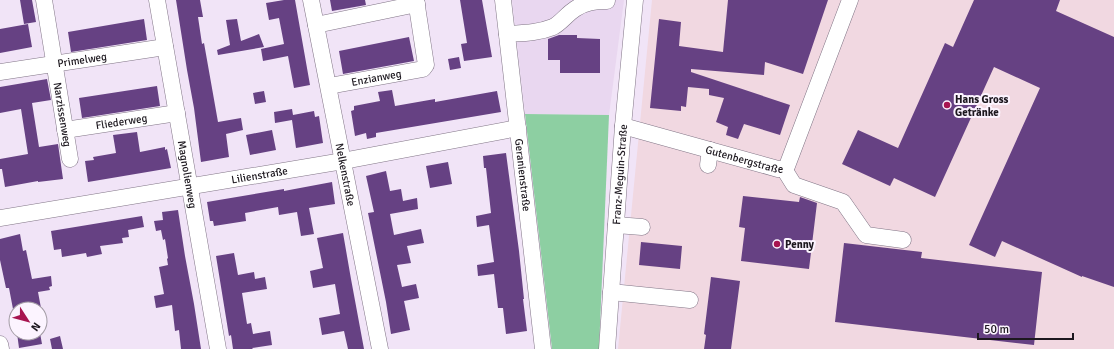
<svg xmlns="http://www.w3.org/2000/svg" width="1114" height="349" font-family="Signika,sans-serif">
<rect width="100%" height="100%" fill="#f1e4f7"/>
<!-- built -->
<path fill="#e9d7f0" d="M512 0H624L609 115 525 114Z"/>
<!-- industrial -->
<path fill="#f1d8e1" d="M652 0H1114V349H618Z"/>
<!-- green -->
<path fill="#8dcfa2" d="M525 114 609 115 599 349H552Z"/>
<!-- building -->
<path fill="#664183" d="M20 0H32L36 22 24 24Z
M176 0H200L203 17H198L202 44 204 43 218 122 241 118 243 130 226 134 229 157 201 162 194 108 187 70Z
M284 0H295L310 85 294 88 288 56 263 61 261 49 284 44 279 18 269 20 266 3Z
M330 0H365L366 5 332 11Z
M460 0H482L492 57 464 61 461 44 467 43Z
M728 0H828L803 74 765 62 764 75 691 69V72L790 105 780 135 744 124 738 139 726 135 728 127 716 122 724 98 709 95V89L688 87 686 107 681 106V111L650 108 659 19 681 22 679 46 723 52Z
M974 0H1060L1056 11 1114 37V287L1082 276V277L1002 241 995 257 969 245 1040 88 994 67 935 197 894 178 890 186 842 164 858 130 898 148 945 43 953 47Z
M144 19 147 40 71 52 68 32Z
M237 19 241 41 259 34 264 47 218 55 217 50 230 45 226 20Z
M28 24 32 47 0 53V29Z
M559 35H577V38L600 39V73H560V60H548V39Z
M409 37 414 61 343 74 339 51Z
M459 57 461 68 450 70 448 59Z
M47 79 51 100 32 103 39 147 58 144 63 179 38 182V181L5 187 2 169H0V159L28 154 21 109 0 113V87Z
M157 86 160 106 82 118 79 98Z
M392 90 395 106 435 99V102L497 91 501 112 376 133V137L367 139 366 133 355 136 351 111 354 110V106L380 101 378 92Z
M264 91 266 102 255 104 253 93Z
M292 109 293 115 314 111 315 117 319 116 323 143 296 148 292 120 275 123 274 112Z
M272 130 276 150 250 155 246 135Z
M137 132 140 152 165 147V150L167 149 171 168 88 182 85 161 94 160 93 157 116 153 113 135Z
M506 153 519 251 524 299H523L527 331 506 334 503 308H498L494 274 478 276 477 265 494 262 489 225 477 227 476 216 491 213 486 168H484L483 156Z
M448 162 452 184 430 188 426 166Z
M386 171 390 191 401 189 403 201 417 198 418 209 390 214 394 235 421 229 424 243 407 246 411 263 397 265 402 287 416 284 419 298 404 301 410 330 391 334 386 302 368 213 374 212 366 176Z
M332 182 335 204 309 208 314 234 301 236 297 212 279 215 278 207 245 213 246 221 214 226 213 221H210L207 202 284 189V191Z
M743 196 799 202 800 197 817 203 809 269 741 261 745 228 739 227Z
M178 210 185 256 194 304 201 349H181L179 330 175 331 172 305 156 308 154 296 164 294 159 267 168 265 167 259 168 258 165 239 163 240 161 230 156 231 154 221 163 220 162 212Z
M142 216 144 227 128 230 129 237 122 238 123 243 100 246 102 254 87 257 86 253 62 257 61 249 54 250 51 231Z
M343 233 351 279 364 349H348L344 331 322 335 319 318 340 314 335 284 313 288 310 271 323 268 317 238Z
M20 234 23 251 26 250 32 279 51 276 52 286 49 287 50 290 38 292 41 308 13 309 9 288H6L0 260V239Z
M641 242 682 246 680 269 639 265Z
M844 243 922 252 921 258 1042 272 1034 345 835 322Z
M234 253 238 275 254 272 255 279 265 277 267 289 242 293 247 324 251 323 253 334 270 331 272 345 252 348 253 349H233L231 335 229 336 216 256Z
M711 277 740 281 731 349H704L706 335 704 334Z
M17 333H40L42 344 19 348Z
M60 336 63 349H52L50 339Z"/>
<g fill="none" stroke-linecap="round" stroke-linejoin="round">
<!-- minor casing -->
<g stroke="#817586" stroke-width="17">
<g id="minor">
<path id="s1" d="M44 0 70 159"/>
<path id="s2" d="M157 0 218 349"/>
<path id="s3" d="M311 0 380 349"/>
<path id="s4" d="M503 0 543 349"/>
<path d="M316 25 417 4"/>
<path d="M507 34C523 33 538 33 553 27 561 23 567 14 575 9 585 2 595 1 607 1"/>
<path id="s5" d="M0 72 165 47"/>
<path id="s6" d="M329 86 423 69 426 65 416 0"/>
<path id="s7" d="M623 126 778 169H784L787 166 850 0"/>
<path id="s8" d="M65 130 177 113"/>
<path d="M708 165 710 150"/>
<path d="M784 169 794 185 843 202 866 235 903 240"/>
<path id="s9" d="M0 218 343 161 518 128"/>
<path d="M616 225 642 227"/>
<path d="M611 292 690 300"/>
<path d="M0 344 1 349"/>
<path id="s10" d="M607 349 623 126 635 0"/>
</g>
</g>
<!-- minor -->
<use href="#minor" stroke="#fff" stroke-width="16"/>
</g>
<!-- markers -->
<g fill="#a71450" stroke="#fcf4ff" stroke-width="1.5">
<circle cx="947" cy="105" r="4"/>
<circle cx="777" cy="244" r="4"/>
</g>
<g text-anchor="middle" stroke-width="4" stroke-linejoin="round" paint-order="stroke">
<!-- street labels -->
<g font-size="11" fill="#1d181f" stroke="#fcf4ff">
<text dy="4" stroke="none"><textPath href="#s5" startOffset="83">Primelweg</textPath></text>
<text dy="4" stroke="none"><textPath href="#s6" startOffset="48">Enzianweg</textPath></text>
<text dy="4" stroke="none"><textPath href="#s1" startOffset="116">Narzissenweg</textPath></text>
<text dy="4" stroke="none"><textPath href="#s8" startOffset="57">Fliederweg</textPath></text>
<text dy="4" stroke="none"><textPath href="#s7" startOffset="126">Gutenbergstraße</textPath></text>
<text dy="4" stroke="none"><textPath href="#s2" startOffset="177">Magnolienweg</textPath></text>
<text dy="4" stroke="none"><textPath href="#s3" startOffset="178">Nelkenstraße</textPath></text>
<text dy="4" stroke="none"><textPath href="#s4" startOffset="176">Geranienstraße</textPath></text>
<text dy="4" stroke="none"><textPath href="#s10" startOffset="175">Franz-Meguin-Straße</textPath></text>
<text dy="4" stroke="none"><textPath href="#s9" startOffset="263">Lilienstraße</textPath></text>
</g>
<!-- poi labels -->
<g font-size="11" font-weight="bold" fill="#1d181f" stroke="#fcf4ff" text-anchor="start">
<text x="955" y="103">Hans Gross<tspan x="955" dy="13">Getränke</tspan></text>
<text x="785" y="248">Penny</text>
</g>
</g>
<!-- north arrow -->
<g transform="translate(28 321) rotate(126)"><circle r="19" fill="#fcf4ff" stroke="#a39ca5"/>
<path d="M0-3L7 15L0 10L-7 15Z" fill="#a71450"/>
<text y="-6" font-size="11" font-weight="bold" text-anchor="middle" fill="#1d181f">N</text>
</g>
<!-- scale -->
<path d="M978 333v6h95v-6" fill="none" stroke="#1d181f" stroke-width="2"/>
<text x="984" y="333" font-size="12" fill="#1d181f" stroke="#fcf4ff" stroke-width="3" paint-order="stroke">50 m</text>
</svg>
